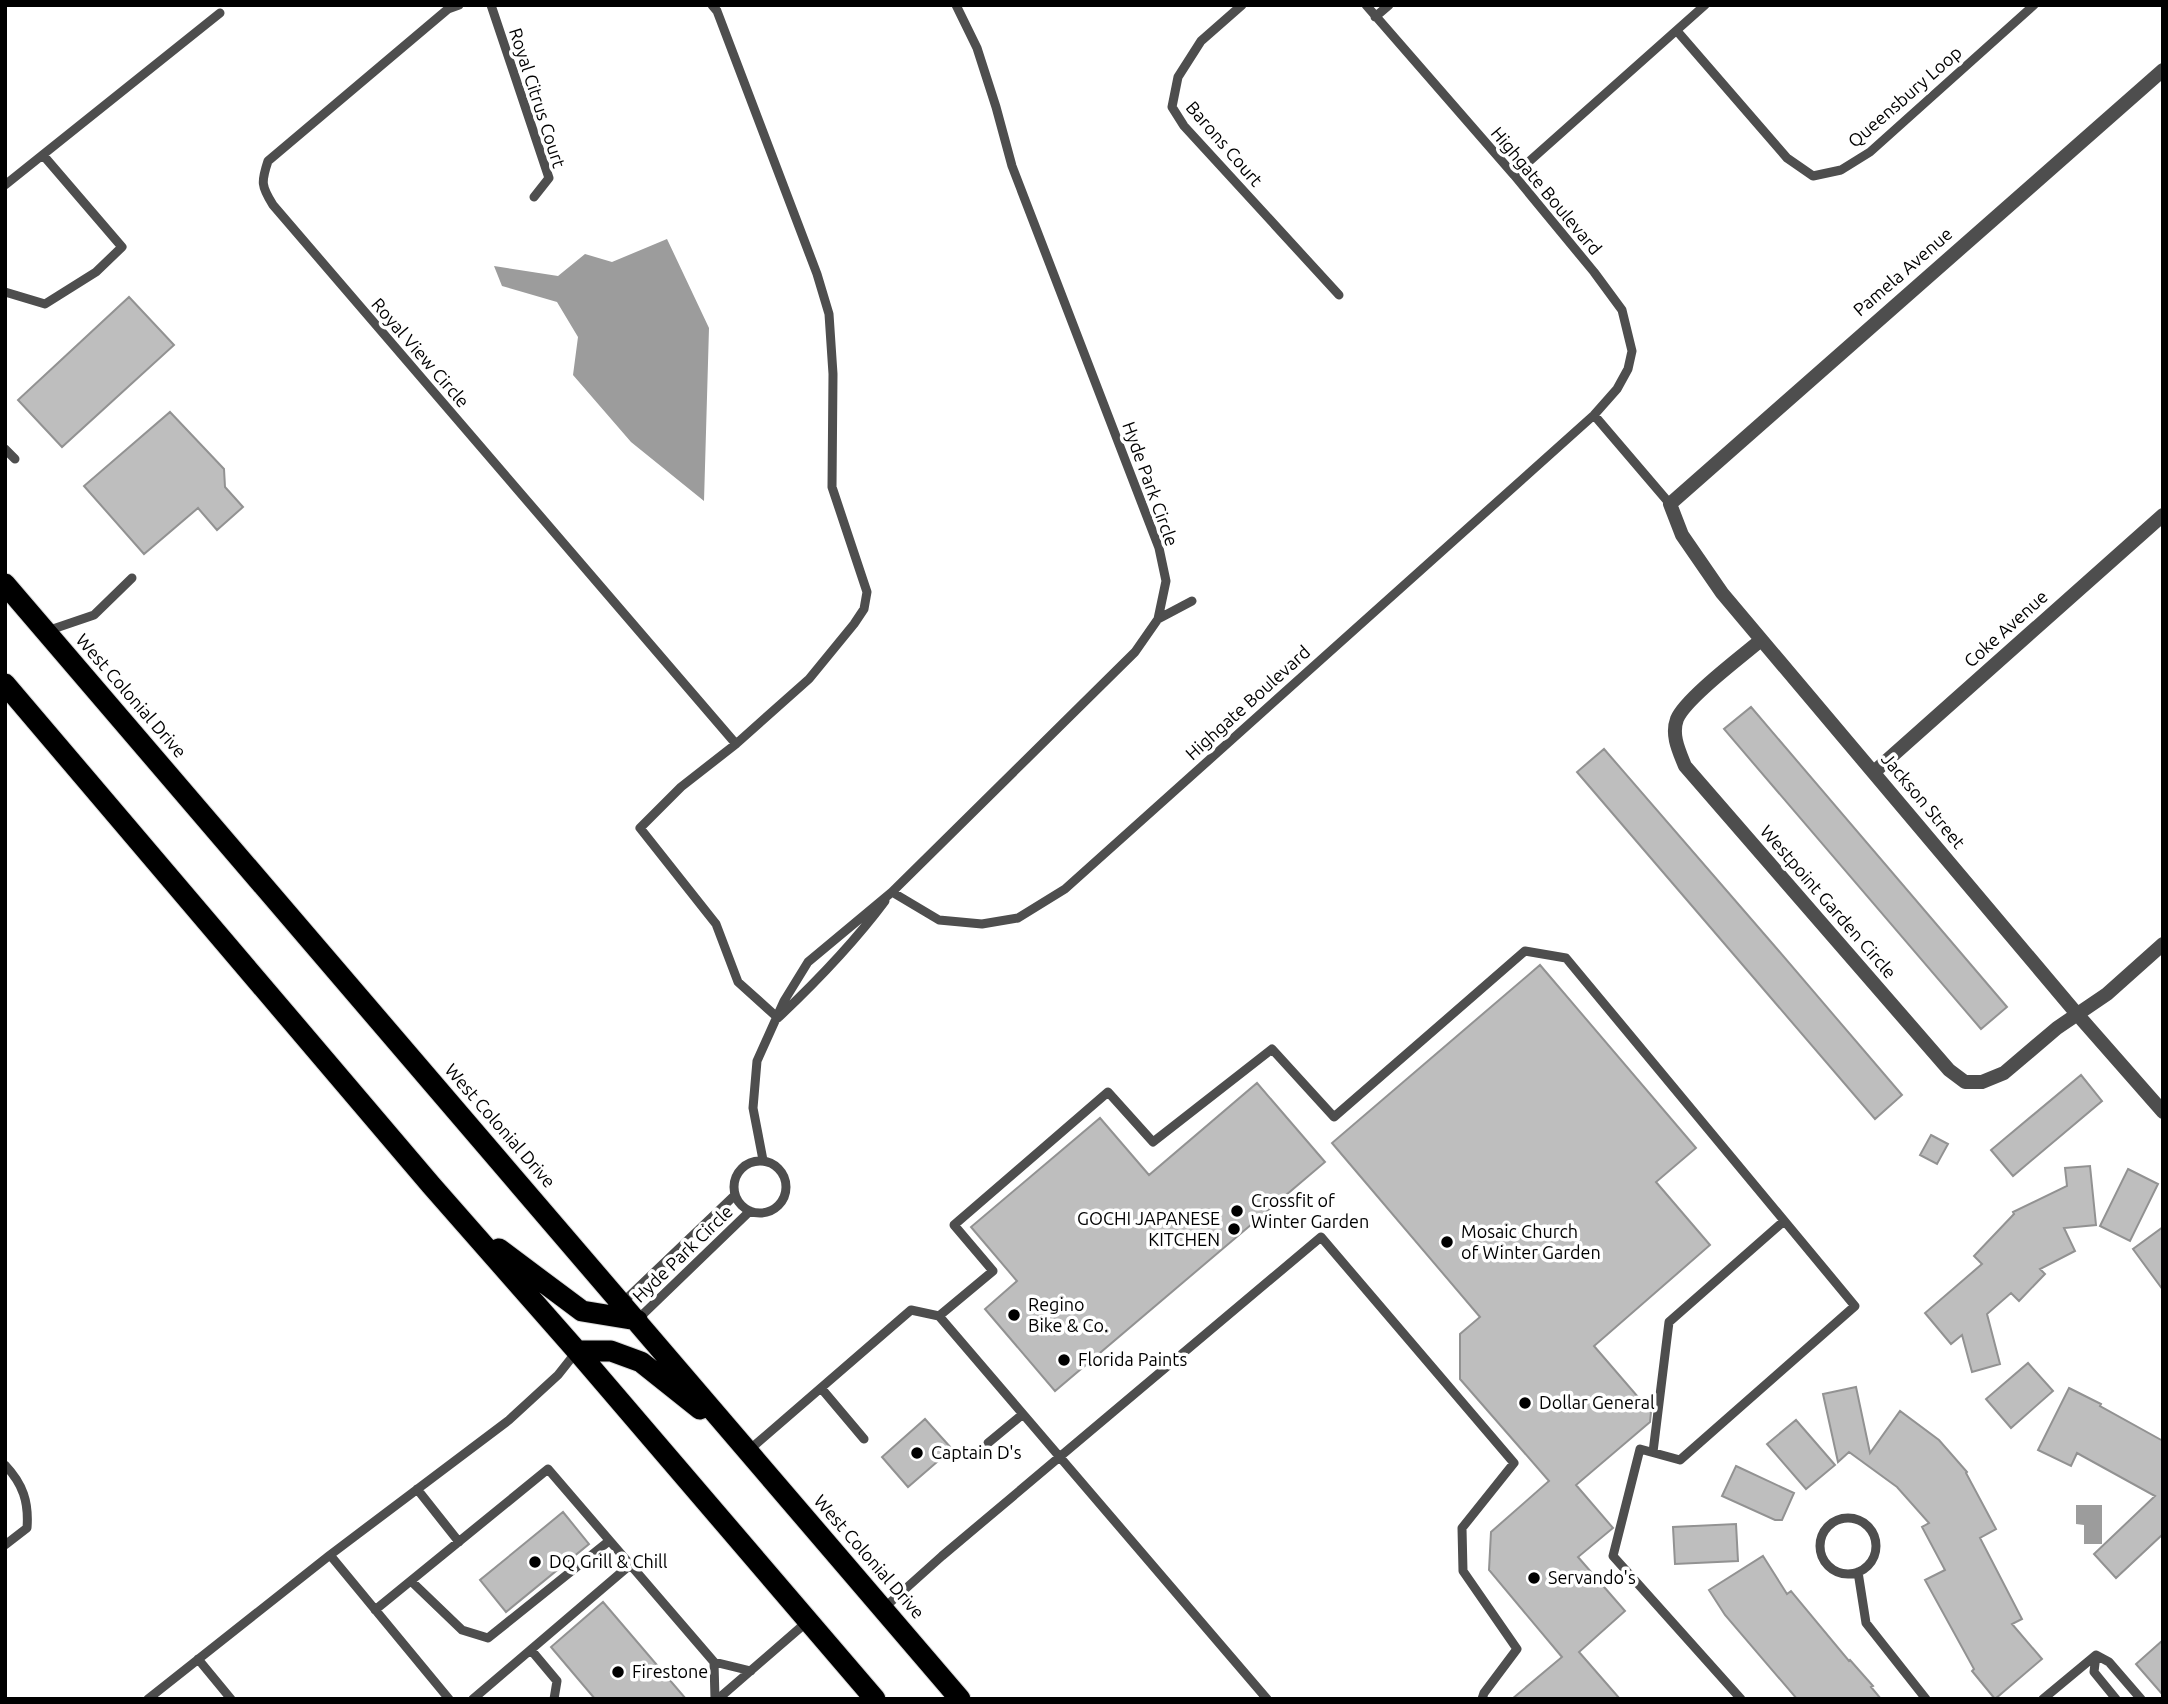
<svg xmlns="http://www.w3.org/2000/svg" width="2168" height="1704" font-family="Ubuntu,sans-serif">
<rect width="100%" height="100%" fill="#fff"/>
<!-- water -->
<path fill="#9c9c9c" d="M667 239 709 328 704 501 631 442 573 375 578 337 557 302 502 286 494 266 558 276 585 254 612 262Z
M2076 1505H2102V1544H2084V1525L2076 1524Z"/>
<!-- building -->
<path fill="#bebebe" stroke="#929292" stroke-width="2" d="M129 297 174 345 62 447 18 400Z
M170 412 224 469 225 487 243 507 217 530 198 508 144 554 84 486Z
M1751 707 2007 1007 1981 1029 1724 729Z
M1604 749 1778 950 1902 1095 1875 1119 1577 772Z
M1540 965 1696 1148 1656 1182 1710 1245 1594 1346 1651 1412 1650 1422 1576 1485 1613 1528 1578 1557 1625 1611 1579 1652 1620 1699H1512L1562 1657 1489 1570 1491 1532 1549 1481 1460 1379V1334L1480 1317 1332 1143Z
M2081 1075 2102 1101 2013 1176 1991 1150Z
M1257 1083 1325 1162 1055 1391 985 1309 1017 1281 971 1227 1100 1118 1149 1175Z
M1931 1135 1948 1144 1937 1164 1920 1155Z
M2090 1166 2096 1225 2064 1228 2075 1251 2040 1269 2045 1274 2019 1301 2011 1293 1987 1314 2000 1364 1972 1372 1962 1335 1951 1344 1925 1313 1982 1264 1974 1256 2014 1214 2013 1212 2067 1186 2065 1168Z
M2128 1169 2158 1184 2130 1241 2100 1226Z
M2163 1227V1290L2133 1249Z
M2028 1363 2053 1391 2011 1428 1986 1399Z
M1856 1387 1870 1453 1900 1411 1939 1440 1967 1472 1966 1473 1996 1529 1980 1538 2022 1619 2012 1624 2042 1659 1995 1699 1972 1671 1974 1669 1925 1580 1945 1570 1922 1527 1929 1523 1897 1487 1849 1452 1838 1462 1823 1394Z
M2069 1388 2101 1404 2100 1406 2163 1441V1534L2116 1578 2094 1554 2155 1496 2077 1453 2071 1466 2038 1450Z
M925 1419 952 1449 908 1487 882 1457Z
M1796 1420 1835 1465 1806 1489 1767 1444Z
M1736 1466 1794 1493 1782 1520H1775L1722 1496Z
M563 1512 589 1544 506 1612 480 1580Z
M1736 1524 1738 1561 1675 1564 1673 1527Z
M1763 1556 1787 1594 1791 1591 1849 1661 1850 1660 1873 1686 1871 1687 1881 1699H1797L1725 1615 1709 1590Z
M603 1602 686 1699H595L551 1647Z
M2163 1640V1695L2136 1664Z"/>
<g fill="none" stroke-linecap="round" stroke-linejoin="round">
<!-- highway casing -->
<g stroke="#dbdbdb" stroke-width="23">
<path id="highway" d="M5 584 960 1699
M5 684 431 1185 577 1351 875 1699
M499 1249 582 1311 637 1320
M577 1351H611L641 1362 700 1409"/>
</g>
<!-- lane -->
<path stroke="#4e4e4e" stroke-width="9" d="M459 5 448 9 268 161C261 182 261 186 273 205L736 744
M491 5 549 178 534 197
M712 5 717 11 817 274 829 314 833 374 832 487 867 592 864 609 854 624 809 679 736 744 681 787 640 828 716 924 738 982 778 1018
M1242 5 1201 41 1178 77 1172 107 1184 126 1339 295
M1375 17 1389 5
M1677 31 1787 158 1813 176 1841 170 1870 152 2034 5
M1514 175 1705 5
M5 185 220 13
M5 292 45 304 96 272 122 247 43 155
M1594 415 1670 504
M5 449 15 459
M1158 619 1192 601
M47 631 94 615 132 578
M892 892 939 920 982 924 1018 918 1065 889 1594 415 1617 389 1628 369 1632 351 1622 310 1594 272 1514 175 1366 5
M779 1017C818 980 853 944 885 901
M763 1160 753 1108 757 1061 784 1001 808 962 892 892 1135 652 1158 619 1166 581 1159 548 1012 166 996 107 977 48 956 5
M734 1187a26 26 0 1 1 52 0a26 26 0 1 1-52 0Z
M622 1303 735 1195
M939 1316 993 1271 954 1225 1108 1092 1153 1142 1272 1049 1334 1117 1525 951 1566 958 1855 1306 1680 1460 1640 1449 1613 1556 1741 1699
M637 1320 750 1211
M821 1388 864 1439
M988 1443 1023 1414
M748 1451 911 1310 939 1316 1267 1699
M1653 1452 1669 1322 1784 1221
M5 1465C23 1484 29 1502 27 1528L5 1545
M417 1489 459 1542
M1820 1546a28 28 0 1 1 56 0a28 28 0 1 1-56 0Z
M1858 1572 1866 1623 1926 1699
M411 1581 462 1630 488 1638 609 1541
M884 1608 942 1556 1321 1237 1514 1463 1462 1528 1463 1571 1517 1649 1484 1693 1482 1699
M375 1610 548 1469 714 1662
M531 1650 557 1681 554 1699
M2096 1655 2109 1662 2141 1699
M2096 1655 2094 1672 2116 1699
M198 1659 231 1699
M148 1699 330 1555
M449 1699 330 1555 509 1420 558 1375 577 1351
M473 1699 630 1565
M715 1699 714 1662 751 1671
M718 1699 808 1621
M2043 1699 2096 1655"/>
<!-- street -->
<path stroke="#4e4e4e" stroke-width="14" d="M2163 70 1670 504 1682 535 1722 593 2077 1014 2163 1112
M1761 640C1742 656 1685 699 1677 719 1671 735 1679 751 1685 766L1949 1070 1965 1082H1982L2004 1073 2057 1028 2107 994 2163 944
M1874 772 2163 515"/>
<!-- highway -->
<use href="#highway" stroke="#000" stroke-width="21"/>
</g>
<!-- markers -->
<g fill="#000" stroke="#fff" stroke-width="2.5">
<circle cx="1237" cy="1211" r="7"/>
<circle cx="1234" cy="1229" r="7"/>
<circle cx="1447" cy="1242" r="7"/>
<circle cx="1014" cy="1315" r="7"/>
<circle cx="1064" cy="1360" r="7"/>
<circle cx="1525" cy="1403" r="7"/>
<circle cx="917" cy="1453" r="7"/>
<circle cx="535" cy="1562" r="7"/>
<circle cx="1534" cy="1578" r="7"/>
<circle cx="618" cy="1672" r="7"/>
</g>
<g text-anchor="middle" stroke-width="7" stroke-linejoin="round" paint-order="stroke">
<!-- street labels -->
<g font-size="18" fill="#000" stroke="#fff">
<text transform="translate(1905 97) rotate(-41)" y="6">Queensbury Loop</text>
<text transform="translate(537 98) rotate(72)" y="6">Royal Citrus Court</text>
<text transform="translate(1224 144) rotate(49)" y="6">Barons Court</text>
<text transform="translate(1546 191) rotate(50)" y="6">Highgate Boulevard</text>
<text transform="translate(1903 272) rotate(-41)" y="6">Pamela Avenue</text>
<text transform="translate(420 353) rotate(49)" y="6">Royal View Circle</text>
<text transform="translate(1150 484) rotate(70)" y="6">Hyde Park Circle</text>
<text transform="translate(2006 629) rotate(-42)" y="6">Coke Avenue</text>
<text transform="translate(131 696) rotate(49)" y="6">West Colonial Drive</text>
<text transform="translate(1248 703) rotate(-42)" y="6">Highgate Boulevard</text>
<text transform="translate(1923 801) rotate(50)" y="6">Jackson Street</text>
<text transform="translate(1828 902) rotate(49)" y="6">Westpoint Garden Circle</text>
<text transform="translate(500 1126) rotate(49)" y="6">West Colonial Drive</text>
<text transform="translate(683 1254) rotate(-44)" y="6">Hyde Park Circle</text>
<text transform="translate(869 1557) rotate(49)" y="6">West Colonial Drive</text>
</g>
<!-- poi labels -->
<g font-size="18" fill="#000" stroke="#fff" text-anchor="start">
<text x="1251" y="1207">Crossfit of<tspan x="1251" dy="21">Winter Garden</tspan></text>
<text x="1220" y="1225" text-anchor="end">GOCHI JAPANESE<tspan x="1220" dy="21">KITCHEN</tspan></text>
<text x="1461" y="1238">Mosaic Church<tspan x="1461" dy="21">of Winter Garden</tspan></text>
<text x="1028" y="1311">Regino<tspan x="1028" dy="21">Bike &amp; Co.</tspan></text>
<text x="1078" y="1366">Florida Paints</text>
<text x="1539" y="1409">Dollar General</text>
<text x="931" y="1459">Captain D's</text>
<text x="549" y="1568">DQ Grill &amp; Chill</text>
<text x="1548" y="1584">Servando's</text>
<text x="632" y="1678">Firestone</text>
</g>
</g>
<!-- border -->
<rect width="2168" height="1704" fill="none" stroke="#000000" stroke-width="14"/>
</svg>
